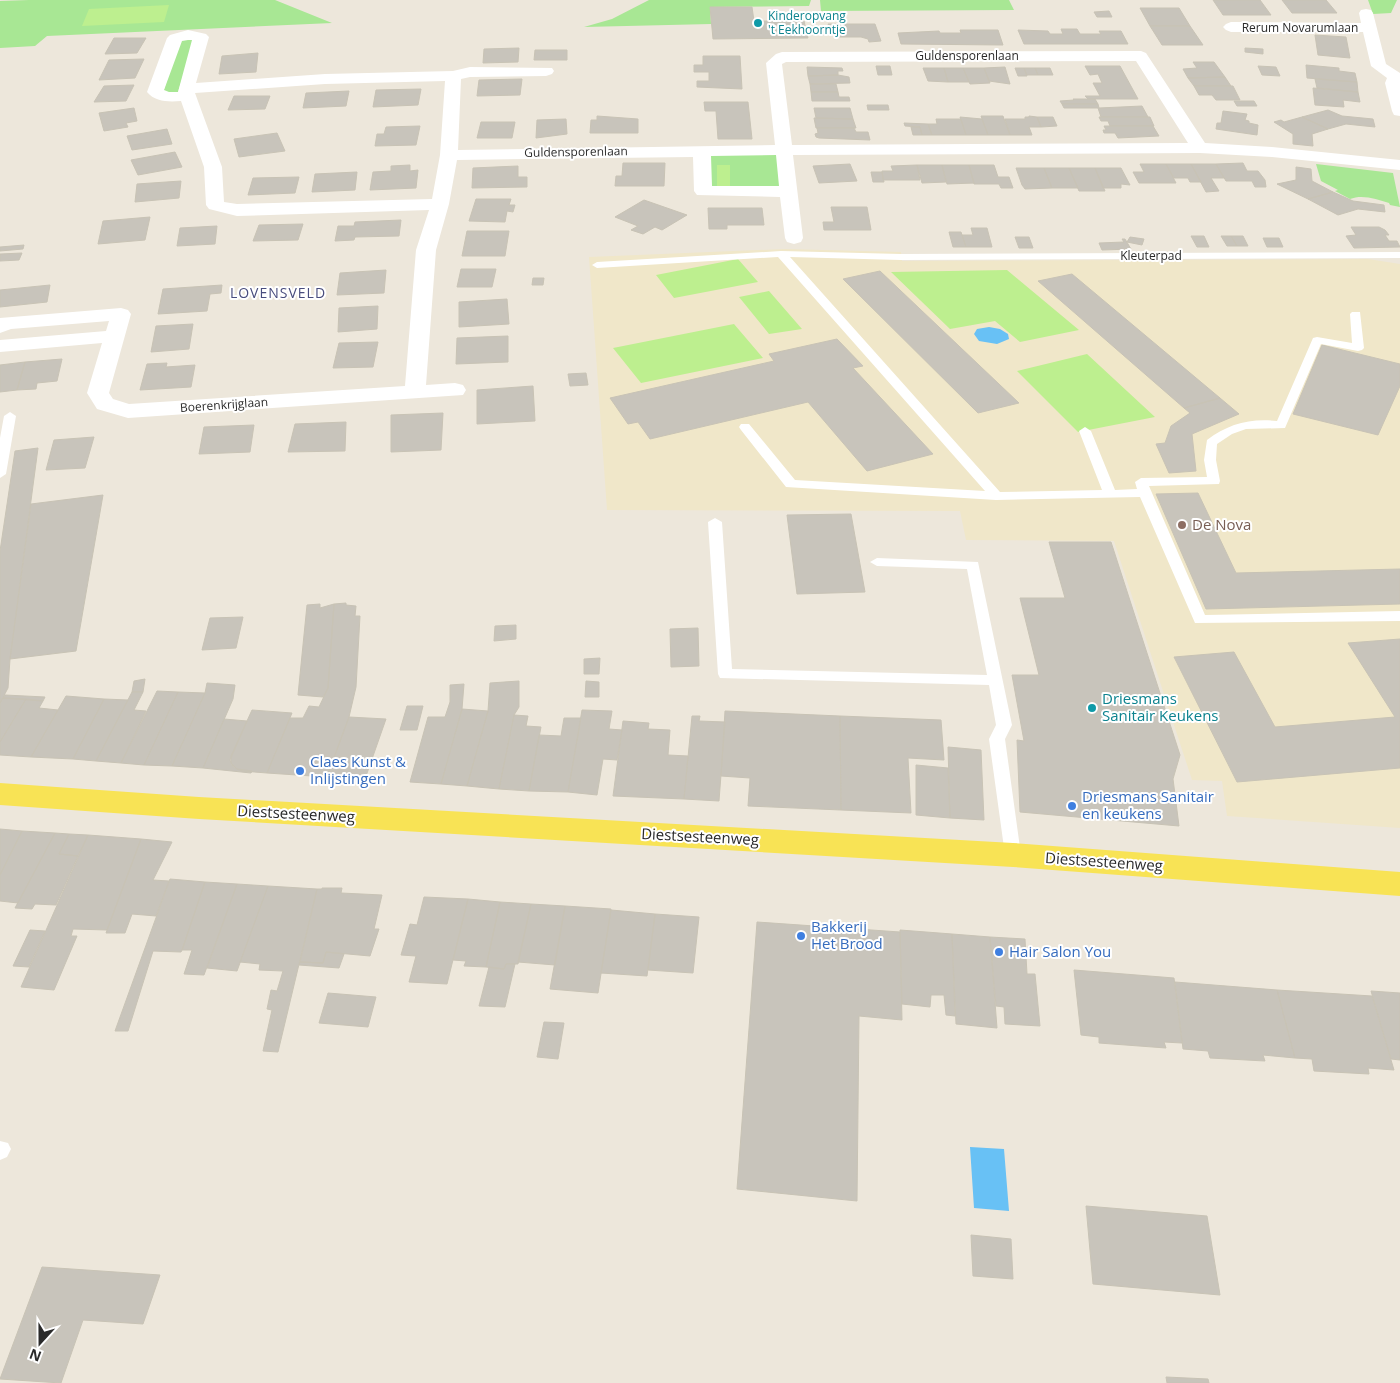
<svg xmlns="http://www.w3.org/2000/svg" width="1400" height="1383" font-family="'Open Sans',sans-serif">
<rect width="100%" height="100%" fill="#ede7db"/>
<!-- education -->
<path fill="#f0e7c9" d="M785 249 901 252 902 261 1368 259 1400 264V828L1227 816 1222 781 1192 780 1114 541 966 540 960 511 607 510 589 257Z"/>
<!-- green -->
<path fill="#a8e794" d="M29 0H275L332 23 47 36 35 46 0 48V1Z
M649 0H811L809 6 710 7 711 24 584 27 612 19Z
M820 0H1009L1014 10 821 11Z
M1368 0H1397L1391 13 1373 14Z
M195 38 178 92 163 93 179 40Z
M702 150H784L789 192 703 191Z
M1316 164 1393 173 1400 207 1390 205 1389 203C1377 199 1362 194 1350 199L1335 191 1338 190 1321 181Z"/>
<!-- pitch -->
<path fill="#bdef8f" d="M169 5 164 22 82 26 89 9Z
M717 165H730V186H717Z
M738 259 758 282 674 298 656 275Z
M1007 270 1079 330 1020 342 995 321 950 329 891 272Z
M769 291 802 329 769 334 739 297Z
M734 324 763 358 641 383 613 348Z
M1087 354 1155 417 1078 432 1017 371Z"/>
<!-- water -->
<path fill="#68c1f5" d="M989 327 1000 329 1008 334 1009 339 997 344 979 341 974 334 977 329Z
M970 1147 1004 1149 1009 1211 974 1208Z"/>
<!-- building -->
<path fill="#c8c4bb" stroke="#c8c3b5" d="M1213 0H1260L1271 15H1223Z
M1282 0H1326L1337 13H1292Z
M710 7H752L754 21H804L808 38 713 39Z
M1140 8H1179L1190 26H1150Z
M1109 11 1112 17H1097L1094 12Z
M828 24H875L881 41 869 42 868 39 861 37H836L834 29H830Z
M1150 26H1190L1203 45H1162Z
M1061 29H1077L1080 34H1101L1099 31H1121L1128 44H1024L1018 30 1048 31 1050 34H1063Z
M960 30H998L1003 45 901 44 898 33 939 31 940 33H961Z
M1315 35 1346 37 1350 58 1318 55Z
M114 38H146L137 53 105 54Z
M519 48 518 62 483 63 484 49Z
M1245 48 1263 49V54L1245 52Z
M535 50H567V60H534Z
M258 53 256 72 219 74 222 56Z
M703 56H740L742 89 697 87V81H709V72H694V65H703Z
M144 59 135 78 99 80 109 60Z
M1193 62H1214L1225 77 1188 78 1183 69 1197 68Z
M1306 65 1339 68V71L1355 73 1357 82 1307 78Z
M876 66H890L892 75H878Z
M1085 66H1120L1138 99H1088L1085 96H1100L1093 83H1102L1098 74 1090 75Z
M1258 66 1276 67 1280 76 1262 75Z
M807 67 842 68 843 71H838V75L808 76Z
M1005 67 1010 84 989 81 984 68Z
M923 68H944L948 82 928 81Z
M944 68H963L969 82H948Z
M963 68H984L990 83 970 84Z
M1015 68H1024L1027 76H1018Z
M1024 68H1035L1038 75H1027Z
M1035 68H1050L1053 75H1038Z
M838 75 849 77 850 83 810 84 808 76Z
M1225 77 1231 86H1194L1188 78Z
M522 79 520 95 477 96 479 80Z
M1315 79 1357 82 1358 92 1317 88Z
M810 84H836L838 92H811Z
M134 85 126 101 94 102 104 86Z
M1194 86H1233L1240 100H1216L1212 95H1199Z
M1313 88 1358 92 1360 102 1343 100 1344 107 1315 105Z
M421 89 418 105 373 107 376 90Z
M349 91 346 106 303 108 306 93Z
M811 92H838L839 97H849L850 101H812Z
M234 96H270L265 109 228 110Z
M1073 99H1095L1098 104H1062L1060 101 1074 100Z
M1234 101H1254L1257 106H1237Z
M704 102H748L752 139H718L716 111H705Z
M1062 104H1098L1099 108 1142 106 1148 117H1101L1098 108H1064Z
M867 105H888L889 110H868Z
M134 108 137 121 126 123 128 127 104 131 99 113Z
M814 108H850L853 119 816 118Z
M1328 110 1342 116 1373 119 1375 127 1346 124 1328 129 1302 117Z
M1223 111 1247 114 1245 120 1249 121V123L1258 125 1257 135 1216 129 1217 123H1221Z
M597 116 638 119V133H590L591 120H597Z
M981 116H1003L1010 135H988Z
M1029 116 1037 117 1041 127H1029L1032 135H1010L1005 119H1025V117H1029Z
M960 117 982 119 988 135H966Z
M1037 117H1053L1057 126 1041 127Z
M1099 117H1150L1154 126H1110L1108 121H1101Z
M1302 117 1328 129 1312 134 1313 146 1293 144V134L1274 122 1281 120 1284 122Z
M814 118 853 119 856 128H816Z
M566 119 567 134 536 138 537 120Z
M936 119H961L966 135H932L928 124H937Z
M481 122H515L512 138H477Z
M904 123 928 124 932 135H922L920 127 905 126Z
M420 126 416 145 375 146 377 134H384L386 127Z
M1104 126H1153L1159 136 1118 138 1115 133H1104L1103 130H1106Z
M911 127H920L922 135H913Z
M817 128H854L856 132H868L870 140 819 138 816 137 815 134 818 133Z
M167 129 172 144 132 150 127 136Z
M277 133 285 151 239 157 234 139Z
M175 152 182 167 138 175 131 160Z
M623 163H665L664 186H615L616 176H622Z
M1243 163 1247 171H1258L1265 180 1266 187H1255L1252 181H1226L1216 164Z
M850 164 857 181 819 183 813 166Z
M1140 164H1166L1176 183H1139L1133 172H1144Z
M1166 164H1191L1201 182H1190L1188 178H1174Z
M1191 164H1216L1224 178H1211L1219 191 1206 192Z
M410 165V171L418 170 416 188 370 190 373 172 391 171V166Z
M917 165H942L946 182 922 183Z
M917 165 920 180H883L882 171H893L891 166Z
M942 165H969L974 183 947 184Z
M969 165H994L998 177H1009L1013 188H1001L999 184H974Z
M518 166V177H527V187L472 188 473 168Z
M1296 167 1311 169 1312 181 1333 192 1308 199 1277 184 1296 180Z
M1016 168H1044L1052 188 1025 189 1022 185Z
M1044 168H1069L1078 188H1052Z
M1069 168H1095L1105 191H1079Z
M1095 168H1121L1130 185 1121 184V188H1103Z
M357 172 355 190 312 192 315 174Z
M871 172H882L884 182H873Z
M299 177 295 193 248 195 253 178Z
M181 181 179 198 135 202 137 184Z
M1333 192 1353 201 1384 205 1385 212 1358 209 1338 215 1308 199Z
M476 199H511L509 205H515L513 212 507 211 505 222 469 221Z
M644 200 687 215 662 230 655 227 643 234 631 230 638 226 615 217Z
M831 207H867L871 230H824L823 222H834Z
M708 208H762L764 225H727V229H709Z
M150 217 145 240 98 244 103 221Z
M401 220 399 236 355 237 354 240 335 241 338 226H354L355 222Z
M303 224 298 240 253 241 259 225Z
M217 226 215 244 177 246 180 228Z
M1351 227H1379L1385 230 1389 235H1385L1389 241H1397L1400 247 1354 248 1346 236 1356 235Z
M971 228H987L992 247H966L962 235H973Z
M467 231H509L505 256H462Z
M949 232H961L966 247H953Z
M1191 236H1204L1209 247H1197Z
M1221 236H1231L1237 246H1227Z
M1231 236H1243L1248 246H1237Z
M1015 237H1029L1033 248H1019Z
M1130 237 1144 239 1142 245 1127 242Z
M1263 238H1279L1283 247H1267Z
M1122 239H1125L1131 249 1102 250 1099 243 1124 242Z
M24 245 23 249 0 251V247Z
M22 253 19 260 0 261V254Z
M461 269H496L492 287H457Z
M386 270 384 293 337 295 340 273Z
M880 271 1019 403 978 413 843 279Z
M1072 274 1220 398 1184 408 1038 281Z
M533 278H544L543 285H532Z
M50 285 47 302 0 307V290Z
M222 285 221 293 210 294 207 311 158 314 163 289Z
M507 299 509 324 459 327V302Z
M378 306 377 329 338 332 339 308Z
M193 324 189 349 151 352 156 326Z
M508 336V362L456 364 457 338Z
M837 339 863 366 853 368 933 454 867 471 808 402 650 439 638 422 628 424 610 398 774 361 769 354Z
M378 342 373 367 333 368 339 343Z
M1322 345 1400 364V386L1378 435 1293 414Z
M62 359 57 381 37 383 36 389 17 390 25 362Z
M25 362 17 390 0 392V365Z
M167 363 166 367 195 365 191 387 140 390 147 364Z
M586 373 588 385 570 386 568 374Z
M533 386 535 421 477 424V390Z
M1220 398 1239 414 1192 434 1196 471 1169 473 1156 444 1165 443 1171 426 1190 413 1184 408Z
M443 413 441 450 391 452V415Z
M346 422 345 451 288 452 295 424Z
M254 425 250 452 199 454 204 427Z
M94 437 85 468 46 470 54 440Z
M38 448 10 659 8 688 0 703V551L15 451Z
M1198 493 1236 573 1400 569V604L1206 609 1156 494Z
M103 495 76 651 10 659 31 504Z
M851 514 865 592 797 594 787 515Z
M1049 542H1111L1180 755 1173 779 1179 826 1020 812 1017 740 1024 741 1012 675H1039L1020 598H1065Z
M346 603V605L356 606 355 616H360L356 687 349 717 327 777 267 773 290 718H303L309 706 319 707 328 688 334 604Z
M320 604V608L334 604 328 688 323 697 298 695 307 605Z
M243 617 236 648 202 650 210 618Z
M516 625V639L494 641 495 626Z
M698 628 699 666 671 667 670 629Z
M1400 639V768L1237 782 1174 657 1234 652 1275 727 1395 717 1348 643Z
M600 658 599 674H584V659Z
M145 679 143 692H132L134 681Z
M519 681V707L514 715 499 789 467 786 488 711 490 683Z
M586 681 599 682V697H585Z
M207 683 235 685 233 699 203 768 172 766 205 693Z
M464 684 462 709 441 784 410 782 428 717H445L450 702V685Z
M157 691 178 692 144 765 121 763Z
M132 692H143L134 710 146 711 121 763 96 761Z
M178 692 205 693 172 766 144 765Z
M5 695 45 697 43 701 3 698Z
M66 696 104 699 73 759 31 757Z
M3 698 26 699 0 742V703Z
M26 699 43 701 39 708 58 710 31 757 0 755V742Z
M104 699 128 700 96 761 73 759Z
M407 706H423L417 730H400Z
M462 709 488 711 467 786 441 784Z
M252 710 292 713 267 773 242 771 237 769 231 763V756Z
M582 710 612 711 609 729 622 730 617 760 603 759 597 795 568 792Z
M725 711 840 716 841 810 748 806 750 778 721 776Z
M514 715 528 716 526 726 541 727 529 791 499 789Z
M692 716H700L699 721 725 722 719 801 684 799Z
M840 716 941 720 944 760 908 758 911 813 841 810Z
M349 717 386 719 365 779 327 776Z
M564 718H581L568 792 529 791 539 735 561 736Z
M224 719 247 721 230 760 232 765 237 769 252 771 251 773 203 768Z
M623 721 649 723 648 729 670 730 668 755 688 756 684 799 613 796Z
M948 747 981 750 984 820 950 818Z
M916 765 948 768 950 818 916 815Z
M0 829 22 831 0 875Z
M22 831 55 833 18 903 0 901V875Z
M55 833 69 834 59 854 78 856 56 905 35 904 32 909 15 908Z
M69 834 88 835 78 856 59 854Z
M88 835 141 839 107 930 73 929 71 936H77L54 990 21 987Z
M141 839 172 842 153 880 169 881 156 916 132 914 125 933H106Z
M170 879 205 882 182 950 181 952 153 951 128 1031H115Z
M205 882 237 884 204 975 184 974 192 950H182Z
M237 884 268 886 237 971 207 968Z
M268 886 317 889 278 1052 263 1051 272 1010 267 1009 271 990 277 991 283 971 259 970 260 964 240 962Z
M322 888H342L341 893 382 895 374 929H379L370 956 326 952 323 963 300 962 317 889H322Z
M424 897 468 899 447 984 409 982 416 956 401 955 410 924 417 925Z
M468 899 500 902 486 967 464 966 466 961 453 960Z
M500 902 531 904 518 964H506L504 969 486 967Z
M531 904 565 906 555 965 518 962Z
M565 906 611 909 598 993 550 989Z
M611 910 655 914 647 976 601 973Z
M655 914 699 917 693 973 648 970Z
M757 922 900 932 902 1020 859 1016 857 1201 737 1189Z
M30 930 45 931 29 967 13 966Z
M900 930 952 934 955 1016 946 1015 944 995H931L930 1007 902 1004Z
M952 934 990 937 997 1028 956 1024Z
M990 937 1025 939 1027 974H1035L1040 1026 1005 1024 1004 1007 996 1006Z
M326 952 344 954 339 968 299 965 300 962 323 963Z
M506 964H515L505 1007 479 1006 489 967 504 969Z
M1074 970 1174 978 1182 1043 1164 1042 1166 1048 1099 1043V1037L1081 1035Z
M1175 982 1277 990 1295 1058 1263 1055 1265 1061 1210 1058 1208 1051 1183 1049Z
M1277 990 1372 996 1394 1070 1368 1068 1369 1074 1314 1071 1312 1059 1295 1058Z
M1371 991 1400 993V1060L1391 1059Z
M328 993 376 997 368 1027 319 1023Z
M544 1022 564 1023 558 1059 537 1057Z
M1086 1206 1207 1216 1220 1295 1093 1284Z
M971 1235 1011 1239 1013 1279 973 1276Z
M42 1267 160 1275 143 1324 83 1320 61 1383 0 1379Z
M1166 1377 1208 1379 1209 1383H1167Z"/>
<g fill="none" stroke-linecap="round" stroke-linejoin="round">
<!-- lane -->
<path fill="#fff" fill-rule="evenodd" d="M781 251 901 254 1400 252V258L901 260 790 257 1000 492 1102 490 1079 431 1085 427 1091 431 1115 490 1137 489 1135 482 1141 478 1207 477 1204 460 1207 440C1228 424 1250 418 1277 421L1313 338 1317 337 1352 343 1350 314 1352 312H1360L1364 348 1362 350 1358 351 1321 344 1285 428 1246 429 1232 434 1217 444 1216 460 1220 481 1219 484 1149 486 1205 615 1400 611V621L1195 623 1140 497 996 500 786 487 741 430 739 427 741 424H749L795 480 985 491 778 257 597 268 592 265 597 262Z
M10 412 16 416 6 474 0 478V438L4 416Z
M715 518 722 522 732 669 987 675 967 569 877 566 870 562 877 558 978 562 1012 725 1005 739 1021 855 1019 859 1013 861 1007 859 1005 855 989 739 996 725 989 685 720 678 718 674 708 522Z
M0 1141 8 1143 11 1149 7 1157 0 1160Z"/>
<!-- street -->
<path fill="#fff" fill-rule="evenodd" d="M1366 9 1371 10 1373 13 1386 64 1400 73V116L1394 115 1392 111 1385 83 1387 78 1371 66 1363 32H1231L1226 30 1223 27 1226 24 1231 22 1361 23 1359 13 1361 10Z
M188 30 206 34 209 37 196 83 325 74 453 71 470 67 552 68 554 71 552 74 546 76 470 77 461 79 458 150 775 145 766 63 776 54 782 52 1141 51 1146 53 1205 143 1272 147 1400 160V170L1272 157 1200 153 793 155 803 238 801 242 794 244 787 242 785 238 780 197 697 195 694 191 693 157 457 160 449 204 436 250 426 385 455 383 463 385 466 390 463 395 128 418 97 409 87 393 102 343 0 352V340L106 331 109 321 11 329 0 333V318L121 308 128 310 131 314 109 393 113 399 129 404 405 386 416 250 429 210 237 216 209 209 206 205 204 167 181 101C169 102 155 102 147 92L167 38 170 35ZM188 40H192L178 92H169L164 90 182 41ZM1136 61 1188 143 792 145 782 64 786 62ZM445 81 440 155 432 199 237 204 224 202 222 167 195 93 325 84ZM776 155 779 186H712L711 156Z"/>
<!-- primary -->
<path fill="#f8e355" fill-rule="evenodd" d="M0 783 199 797 1013 843 1400 872V896L1013 867 199 819 0 805Z"/>
</g>
<!-- markers -->
<g fill="#0f9aa8" stroke="#fff" stroke-width="2">
<circle cx="758" cy="23" r="5"/>
<circle cx="1092" cy="708" r="5"/>
</g>
<circle fill="#8d6e63" stroke="#fff" stroke-width="2" cx="1182" cy="525" r="5"/>
<g fill="#3f7fe0" stroke="#fff" stroke-width="2">
<circle cx="300" cy="771" r="5"/>
<circle cx="1072" cy="806" r="5"/>
<circle cx="801" cy="936" r="5"/>
<circle cx="999" cy="952" r="5"/>
</g>
<g text-anchor="middle" stroke-width="4" stroke-linejoin="round" paint-order="stroke">
<!-- far-culture labels -->
<g font-size="12" fill="#0d838f" stroke="#fff" text-anchor="start">
<text x="768" y="20">Kinderopvang<tspan x="768" dy="14">'t Eekhoorntje</tspan></text>
</g>
<!-- far-street labels -->
<g font-size="12" fill="#2a2a2a" stroke="#fff">
<text x="1300" y="32">Rerum Novarumlaan</text>
<text x="967" y="60">Guldensporenlaan</text>
<text transform="translate(576 152) rotate(-1)" y="4">Guldensporenlaan</text>
<text x="1151" y="260">Kleuterpad</text>
<text transform="translate(224 405) rotate(-4)" y="4">Boerenkrijglaan</text>
</g>
<!-- far-neighbourhood labels -->
<g font-size="14" letter-spacing="1" fill="#484c7d" stroke="#fff">
<text x="278" y="298">LOVENSVELD</text>
</g>
<!-- education labels -->
<g font-size="15" fill="#785e54" stroke="#fff" text-anchor="start">
<text x="1192" y="530">De Nova</text>
</g>
<!-- culture labels -->
<g font-size="15" fill="#0d838f" stroke="#fff" text-anchor="start">
<text x="1102" y="704">Driesmans<tspan x="1102" dy="17">Sanitair Keukens</tspan></text>
</g>
<!-- shop labels -->
<g font-size="15" fill="#366cbe" stroke="#fff" text-anchor="start">
<text x="310" y="767">Claes Kunst &amp;<tspan x="310" dy="17">Inlijstingen</tspan></text>
<text x="1082" y="802">Driesmans Sanitair<tspan x="1082" dy="17">en keukens</tspan></text>
<text x="811" y="932">Bakkerij<tspan x="811" dy="17">Het Brood</tspan></text>
<text x="1009" y="957">Hair Salon You</text>
</g>
<!-- street labels -->
<g font-size="15" fill="#2a2a2a" stroke="#fff">
<text transform="translate(296 814) rotate(3)" y="5">Diestsesteenweg</text>
<text transform="translate(700 837) rotate(3)" y="5">Diestsesteenweg</text>
<text transform="translate(1104 862) rotate(4)" y="5">Diestsesteenweg</text>
</g>
</g>
<!-- north arrow -->
<g transform="translate(40 1343) rotate(201)" stroke="#ffffff" stroke-width="4" paint-order="stroke">
<path d="M0-4L9 19L0 12L-9 19Z" fill="#2a2a2a"/>
<text y="-8" font-size="14" font-weight="bold" text-anchor="middle" fill="#2a2a2a">N</text>
</g>
</svg>
